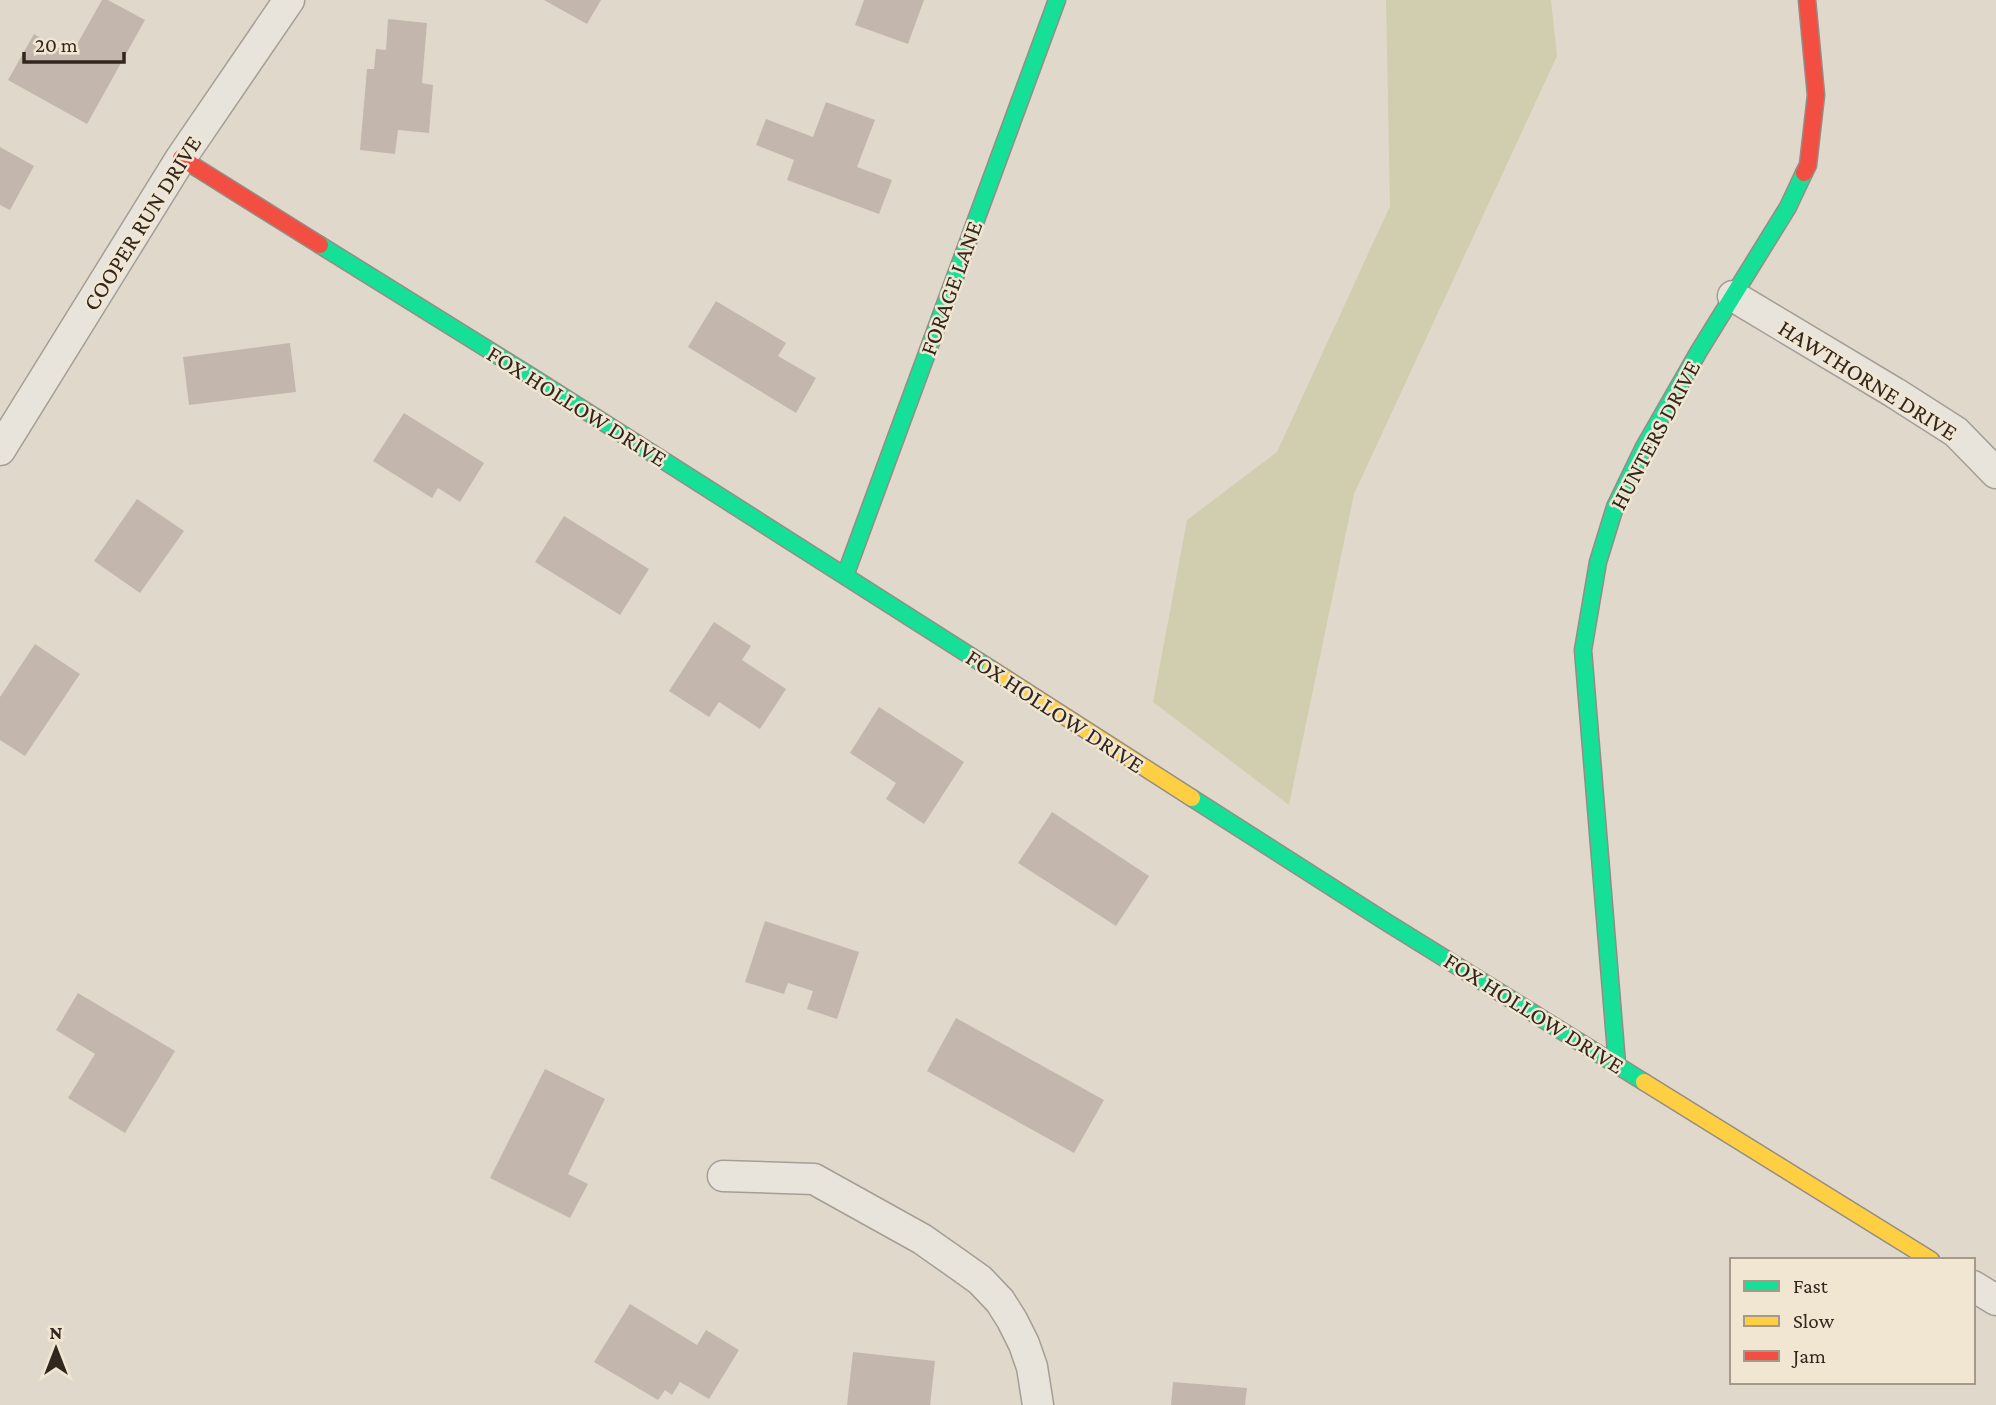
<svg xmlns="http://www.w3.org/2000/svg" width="1996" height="1405" font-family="'Crimson Pro',serif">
<rect width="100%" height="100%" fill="#e0d8cb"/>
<!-- green -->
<path fill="#d0ceaf" d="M1386 0H1551L1557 56 1354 494 1289 805 1153 702 1187 520 1277 452 1390 206Z"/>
<!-- building -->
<path fill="#c3b7ad" d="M102 0H108L145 20 87 124 8 80 34 34 71 55Z
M544 0H601L587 24Z
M864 0H924L908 44 855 25Z
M388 19 427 23 422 83 433 85 429 133 398 130 395 154 360 150 367 69H374L376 49 386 50Z
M826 102 875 120 857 167 892 180 879 214 787 180 794 160 756 145 766 119 813 137Z
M0 147 34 166 10 210 0 205Z
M716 301 786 343 778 356 816 378 796 413 688 347Z
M290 343 296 392 189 405 183 357Z
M404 413 484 463 460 502 438 488 432 498 373 461Z
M137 499 184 531 140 593 94 561Z
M564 516 649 569 620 615 535 562Z
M714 622 751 646 742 660 786 689 760 729 719 702 709 717 669 691Z
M35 644 80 674 25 756 0 740V697Z
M879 707 964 762 924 824 886 799 896 783 850 753Z
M1052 812 1149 876 1116 926 1018 863Z
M765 921 859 952 837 1019 807 1009 813 991 788 983 784 994 745 982Z
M78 993 175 1051 125 1133 68 1098 95 1054 56 1030Z
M956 1018 1104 1100 1074 1153 927 1071Z
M545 1069 605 1099 568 1174 588 1184 570 1218 490 1178Z
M630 1304 697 1345 706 1330 739 1350 709 1399 680 1382 672 1395 665 1390 658 1400 594 1362Z
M853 1352 935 1361 930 1405H847Z
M1173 1382 1247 1388 1245 1405H1171Z"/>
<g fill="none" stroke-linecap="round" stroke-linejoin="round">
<!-- street casing -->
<g stroke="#a59e95" stroke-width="33">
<path id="street" d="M1733 296 1895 393 1956 432 1996 473
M0 450 181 158 289 0
M723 1176 814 1179 922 1239 959 1265 980 1280 1000 1301 1012 1320 1024 1344 1032 1367 1038 1405
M1973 1286 1996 1300"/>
</g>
<!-- fast casing -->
<g stroke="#958d84" stroke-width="19">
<path id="fast" d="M320 245 534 378 991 669
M845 576 1057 0
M1192 798 1383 920 1644 1082
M1617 1064 1583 650 1598 562 1615 507 1644 447 1699 351 1788 207 1804 173"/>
</g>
<!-- slow casing -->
<g stroke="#958d84" stroke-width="19">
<path id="slow" d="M991 669 1192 798
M1644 1082 1931 1260"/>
</g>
<!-- jam casing -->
<g stroke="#958d84" stroke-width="19">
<path id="jam" d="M181 158 320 245
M1804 173 1808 165 1816 95 1807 0"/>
</g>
<!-- street -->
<use href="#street" stroke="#e8e4dc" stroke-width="30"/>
<!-- fast -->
<use href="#fast" stroke="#16e098" stroke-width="16"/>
<!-- slow -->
<use href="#slow" stroke="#ffcf43" stroke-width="16"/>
<!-- jam -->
<use href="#jam" stroke="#f24e42" stroke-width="16"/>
</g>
<g text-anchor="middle" stroke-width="5" stroke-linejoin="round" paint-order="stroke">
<!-- street labels -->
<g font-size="24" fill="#32271e" stroke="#f1e6d1">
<text transform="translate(142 223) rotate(-58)" y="8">COOPER RUN DRIVE</text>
<text transform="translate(951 288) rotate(-70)" y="8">FORAGE LANE</text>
<text transform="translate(1868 380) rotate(32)" y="8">HAWTHORNE DRIVE</text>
<text transform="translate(577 406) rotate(32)" y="8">FOX HOLLOW DRIVE</text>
<text transform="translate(1655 435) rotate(-62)" y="8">HUNTERS DRIVE</text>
<text transform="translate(1055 711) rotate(33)" y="8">FOX HOLLOW DRIVE</text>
<text transform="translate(1534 1013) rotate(32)" y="8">FOX HOLLOW DRIVE</text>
</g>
</g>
<!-- legend -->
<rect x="1730" y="1258" width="245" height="126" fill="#f1e6d1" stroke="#a59a89" stroke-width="2"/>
<rect x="1744" y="1281" width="35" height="10" fill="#16e098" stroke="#a59a89" stroke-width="2"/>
<text x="1793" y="1293" font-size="21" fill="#32271e">Fast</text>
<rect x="1744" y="1316" width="35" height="10" fill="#ffcf43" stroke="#a59a89" stroke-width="2"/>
<text x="1793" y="1328" font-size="21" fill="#32271e">Slow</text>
<rect x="1744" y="1351" width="35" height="10" fill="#f24e42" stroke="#a59a89" stroke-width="2"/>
<text x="1793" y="1363" font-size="21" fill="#32271e">Jam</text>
<!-- north arrow -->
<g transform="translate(56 1349)" stroke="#f1e6d1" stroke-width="5" paint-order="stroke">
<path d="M0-5L12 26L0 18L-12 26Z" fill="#32271e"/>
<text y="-10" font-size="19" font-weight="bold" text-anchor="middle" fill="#32271e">N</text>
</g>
<!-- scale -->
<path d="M24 52v10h100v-10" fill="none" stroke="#32271e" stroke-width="3.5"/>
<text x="35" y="52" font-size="21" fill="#32271e" stroke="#f1e6d1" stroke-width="5" paint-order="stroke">20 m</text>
</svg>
